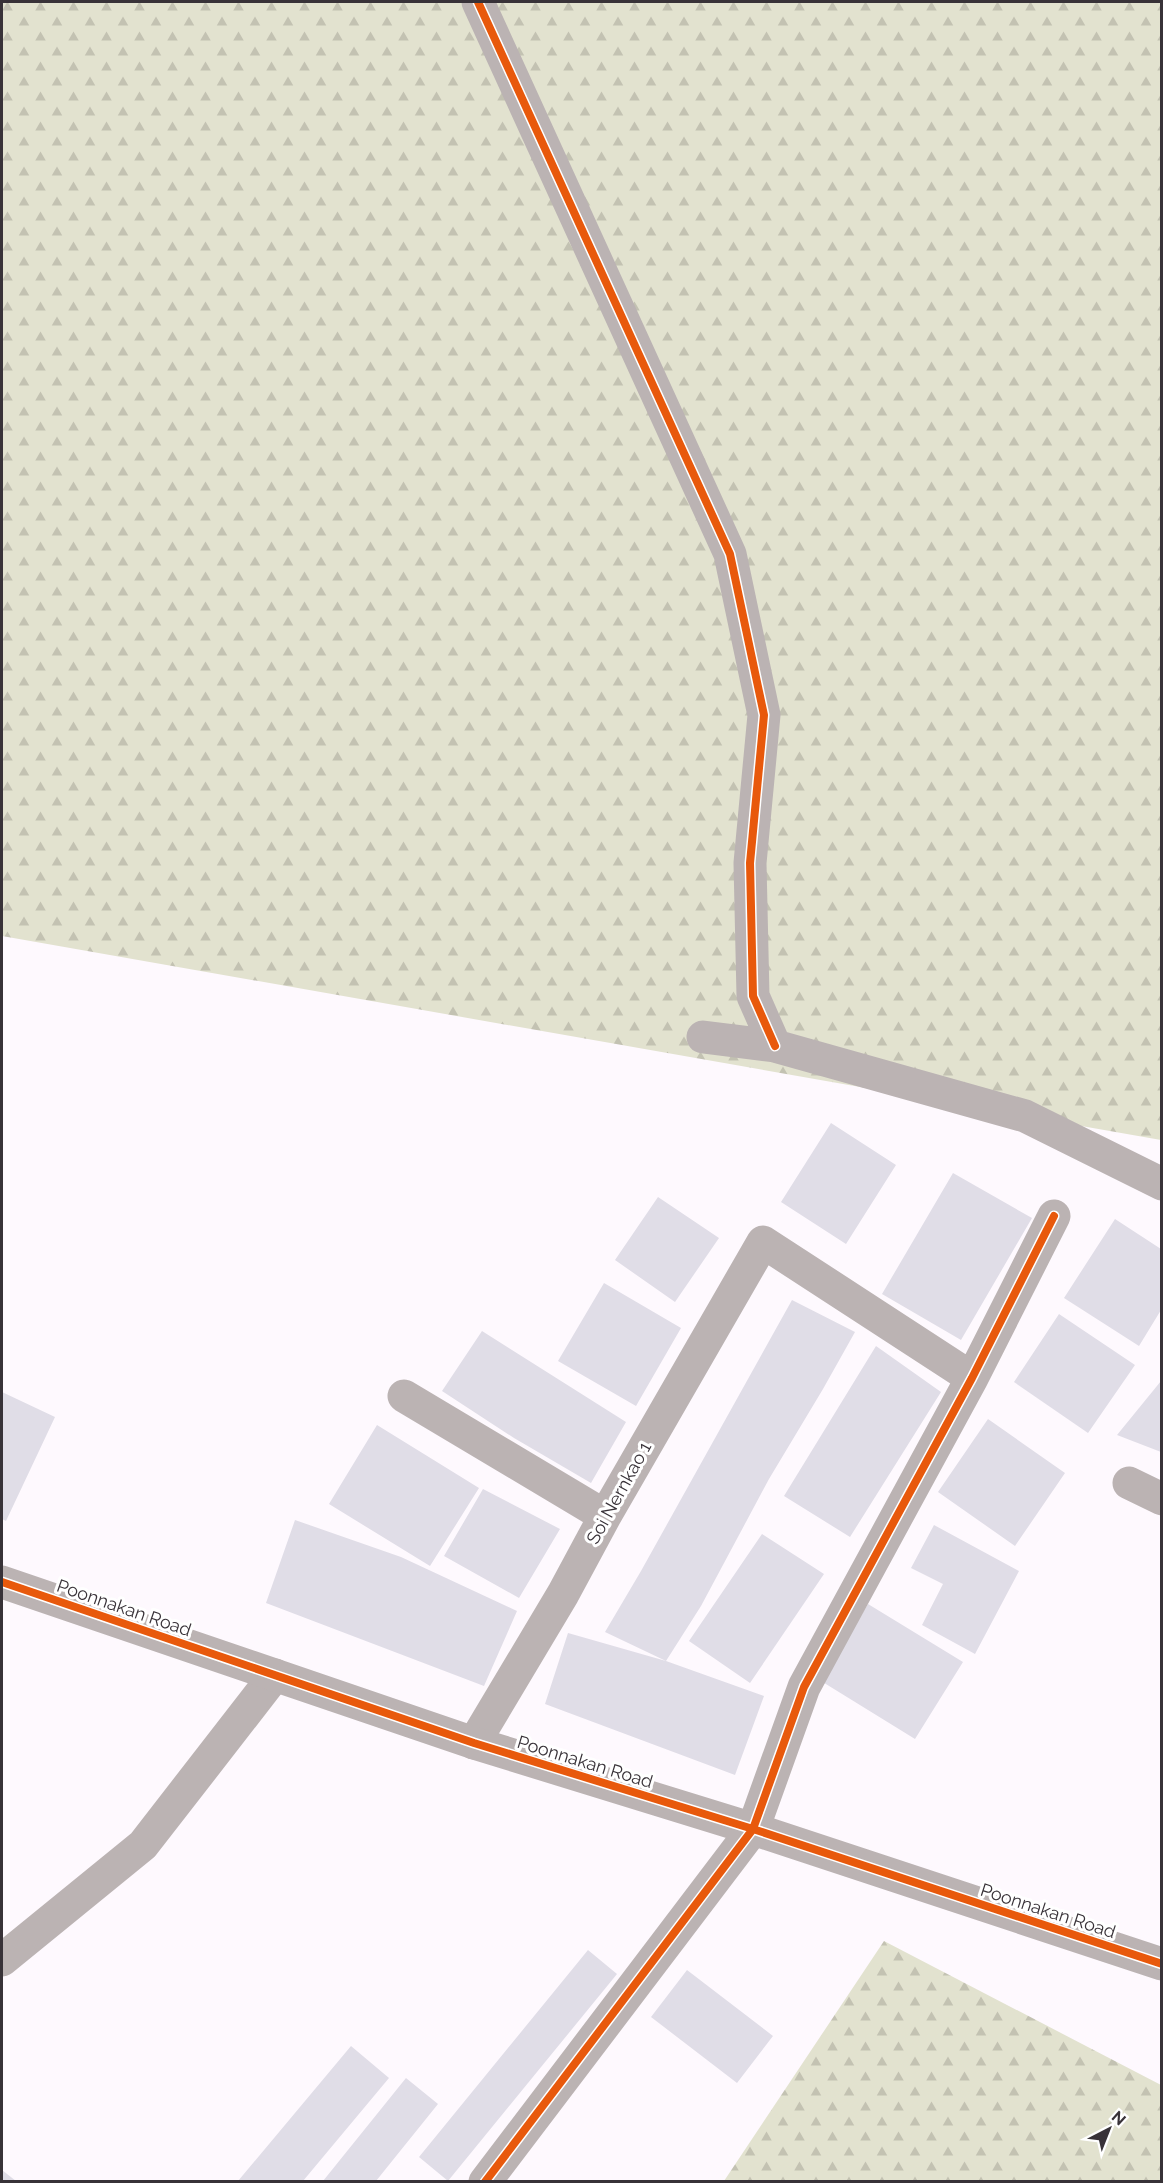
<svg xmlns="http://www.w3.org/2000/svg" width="1163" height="2183" font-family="Raleway,sans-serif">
<defs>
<pattern id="forest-firs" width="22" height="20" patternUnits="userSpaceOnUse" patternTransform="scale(1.5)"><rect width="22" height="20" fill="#e2e2cf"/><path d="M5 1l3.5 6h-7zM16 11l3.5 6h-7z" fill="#c3c2b2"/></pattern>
</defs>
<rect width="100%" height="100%" fill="#fef9fe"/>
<!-- forest -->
<path fill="url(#forest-firs)" d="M2 2H1161V1140L2 936Z
M884 1941 1161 2085V2181H724Z"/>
<!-- building -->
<path fill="#e0dde7" d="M831 1123 896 1165 846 1244 781 1202Z
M953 1173 1032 1218 961 1340 882 1294Z
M658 1197 719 1238 675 1302 615 1260Z
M1115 1219 1161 1249V1310L1139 1346 1064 1298Z
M604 1283 681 1328 636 1406 558 1361Z
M792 1300 855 1332 823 1389 769 1479 701 1606 666 1661 605 1632 641 1571Z
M1059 1314 1135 1365 1088 1433 1014 1382Z
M482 1331 626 1422 591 1483 514 1438 442 1391Z
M876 1346 941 1392 850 1537 784 1496Z
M1161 1381V1452L1117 1435Z
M2 1392 55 1417 6 1521 2 1519Z
M988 1419 1065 1473 1015 1546 938 1492Z
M377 1425 479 1488 430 1566 329 1504Z
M483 1489 560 1529 519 1598 444 1556Z
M295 1520 401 1557 517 1611 484 1686 266 1603Z
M934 1525 1019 1571 975 1654 922 1625 943 1584 911 1568Z
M762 1534 824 1574 750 1683 689 1641Z
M868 1604 963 1662 915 1739 821 1681Z
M568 1633 666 1661 764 1696 735 1775 545 1704Z
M588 1950 617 1974 448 2181 419 2157Z
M687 1970 773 2036 737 2083 651 2017Z
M351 2046 389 2078 303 2181H238Z
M406 2078 438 2104 376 2181H323Z
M2 2170 16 2181H2Z"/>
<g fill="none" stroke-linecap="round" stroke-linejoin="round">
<!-- minor -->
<path stroke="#bbb3b3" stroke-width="33" d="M478 2 730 554 764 715 750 863 753 996 775 1046
M703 1037 775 1046 1025 1116 1162 1184
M404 1396 605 1516
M1129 1483 1162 1499
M474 1743 563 1594 605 1516 763 1242 972 1378
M2 1960 143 1845 275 1675
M485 2182 753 1829 804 1687 972 1378 1054 1216"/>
<!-- tertiary -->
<path stroke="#bbb3b3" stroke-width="33" d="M2 1582 474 1743 753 1829 1162 1964"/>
<!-- cycleway casing -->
<g stroke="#fff" stroke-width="11">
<path id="cycleway" d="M478 2 730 554 764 715 750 863 753 996 775 1046
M2 1582 474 1743 753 1829 1162 1964
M485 2182 753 1829 804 1687 972 1378 1054 1216"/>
</g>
<!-- cycleway -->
<use href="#cycleway" stroke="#e8590c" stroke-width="8"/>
</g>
<g text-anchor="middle" stroke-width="6" stroke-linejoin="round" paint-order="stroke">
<!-- street labels -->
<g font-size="18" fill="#383238" stroke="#fff">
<text transform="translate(619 1493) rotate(-61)" y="6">Soi Nernkao 1</text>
<text transform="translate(124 1608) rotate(19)" y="6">Poonnakan Road</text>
<text transform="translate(585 1762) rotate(17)" y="6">Poonnakan Road</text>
<text transform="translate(1048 1911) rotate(18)" y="6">Poonnakan Road</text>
</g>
</g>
<!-- border -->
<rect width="1163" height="2183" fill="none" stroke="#383238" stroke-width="6"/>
<!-- north arrow -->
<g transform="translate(1109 2129) rotate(42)" stroke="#ffffff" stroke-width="4.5" paint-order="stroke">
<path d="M0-4.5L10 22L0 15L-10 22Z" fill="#383238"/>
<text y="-9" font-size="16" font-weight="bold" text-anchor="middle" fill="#383238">N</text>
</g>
</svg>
